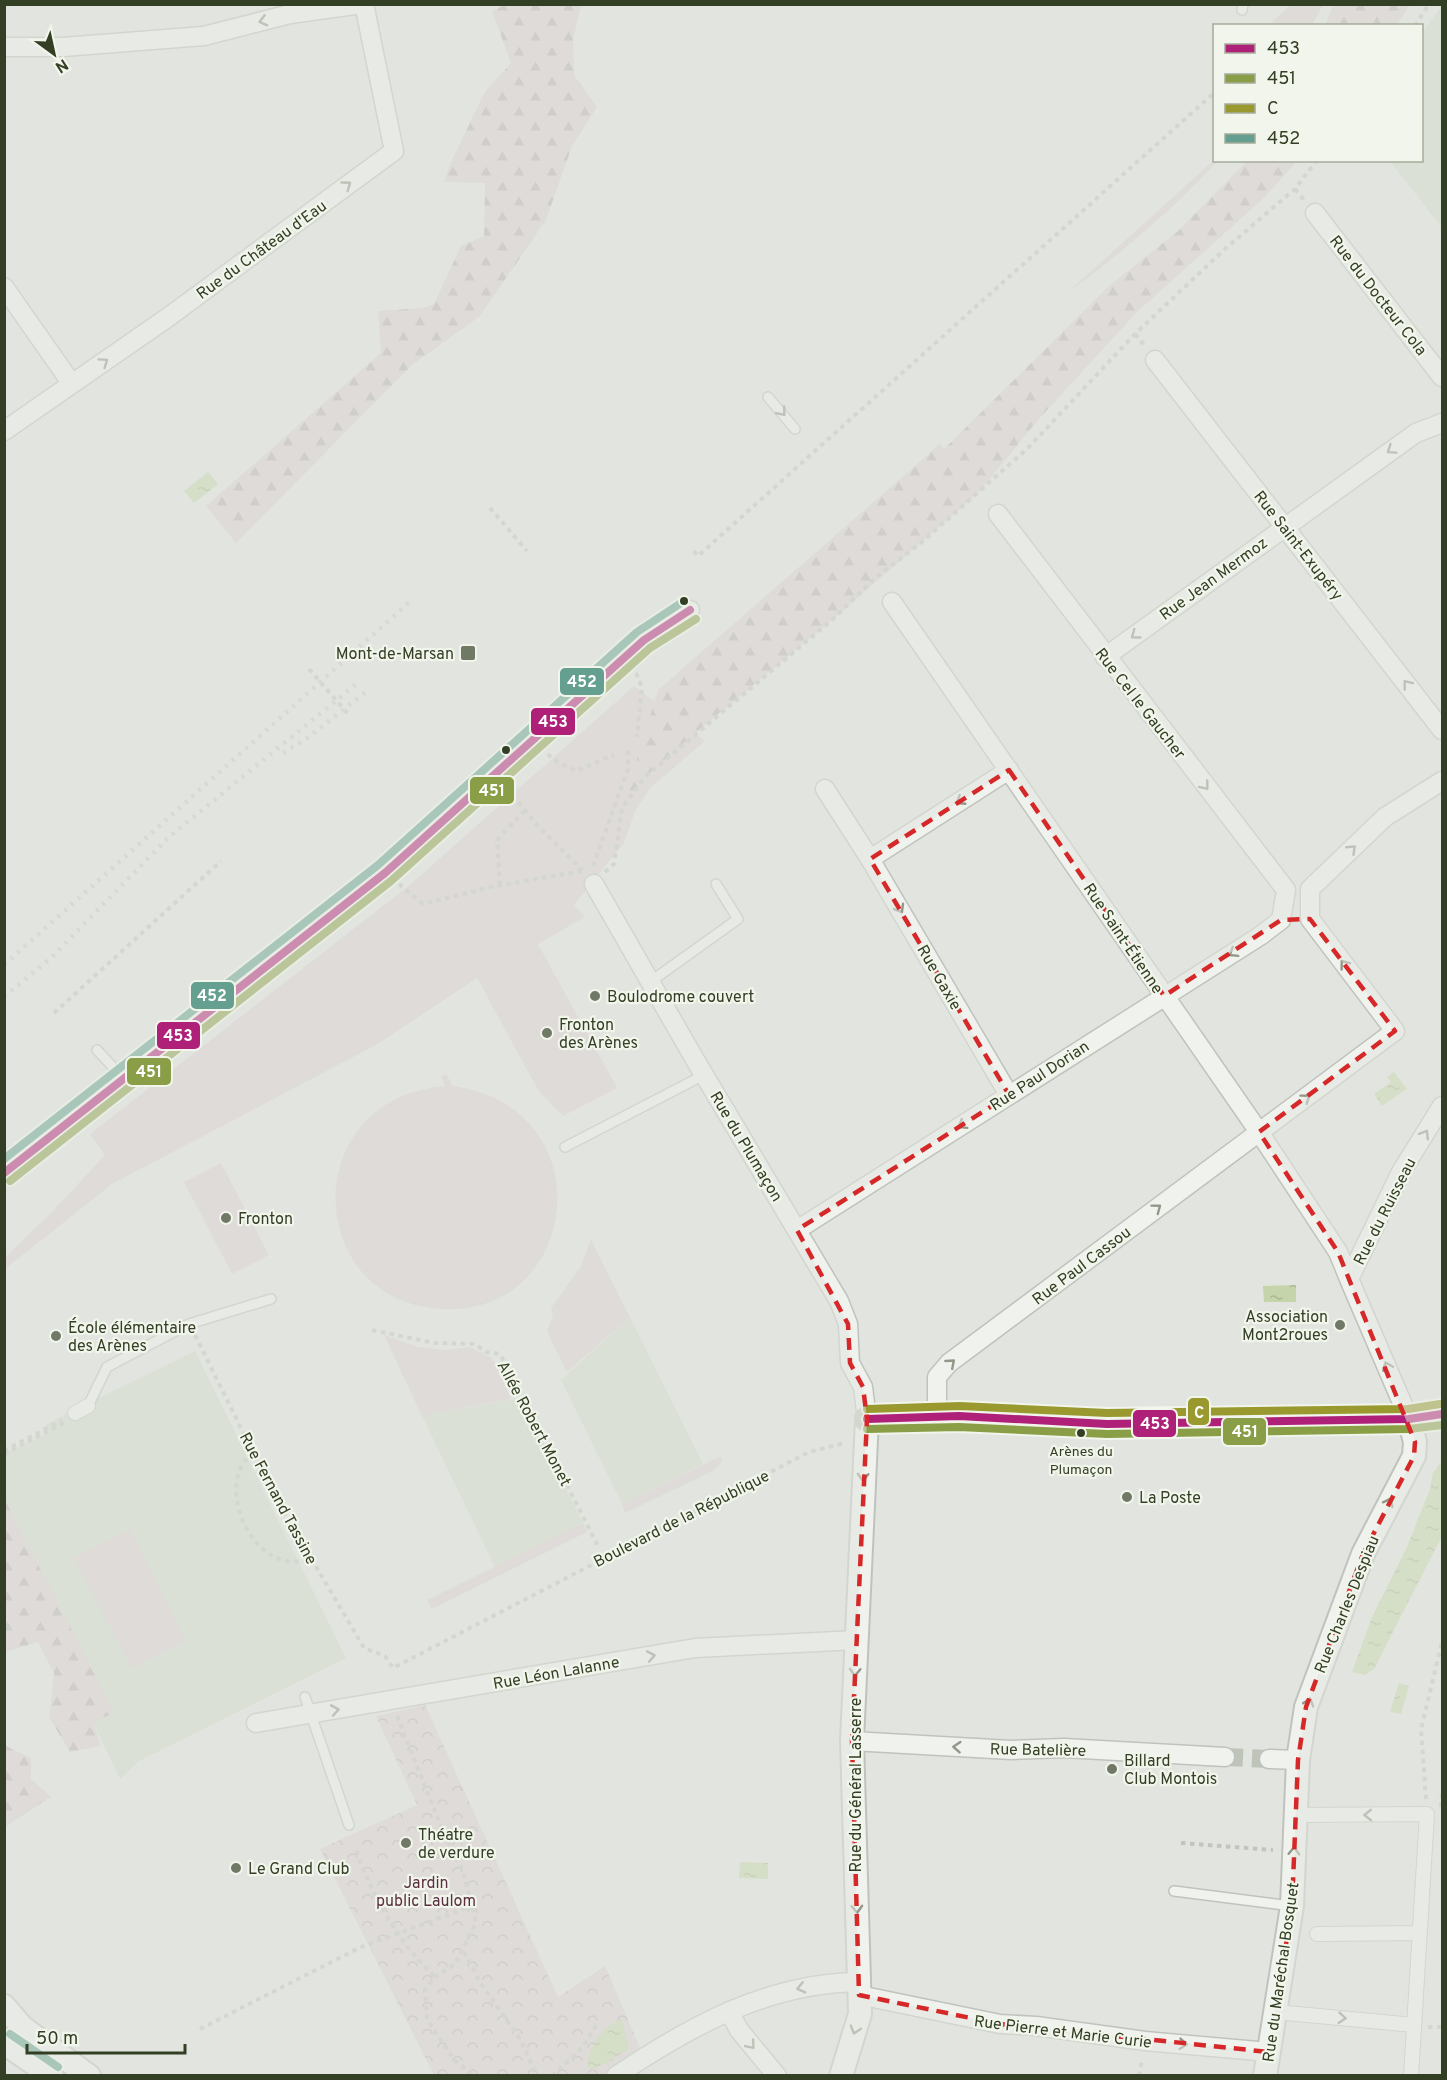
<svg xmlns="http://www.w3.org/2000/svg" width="1447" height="2080" font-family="Overpass,sans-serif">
<defs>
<pattern id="forest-firs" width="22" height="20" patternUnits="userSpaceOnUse" patternTransform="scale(1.5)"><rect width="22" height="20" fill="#d9ced1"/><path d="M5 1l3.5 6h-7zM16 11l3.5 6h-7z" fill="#bbb2b3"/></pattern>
<pattern id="park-crowns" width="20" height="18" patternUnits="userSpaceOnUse" patternTransform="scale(1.5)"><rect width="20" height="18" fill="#d9ced1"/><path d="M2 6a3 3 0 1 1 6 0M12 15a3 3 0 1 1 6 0" fill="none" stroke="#bbb2b3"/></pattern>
<pattern id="water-ripples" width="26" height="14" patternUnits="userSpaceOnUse" patternTransform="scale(1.5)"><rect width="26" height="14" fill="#c5d4aa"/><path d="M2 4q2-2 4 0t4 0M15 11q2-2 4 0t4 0" fill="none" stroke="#aab792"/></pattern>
</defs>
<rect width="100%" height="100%" fill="#e2e5df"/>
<!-- built -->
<path fill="#d2d9cc" d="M1442 5V228L1390 161 1422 160V33Z
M630 1317 703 1464 622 1504 561 1380Z
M195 1351 346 1658 139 1761 120 1779 5 1537V1453L49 1432 46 1424Z
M521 1398 583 1523 495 1567 422 1416Z"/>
<!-- grass -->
<path fill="#d9ced1" d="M1291 5V4L1323 5 1312 25H1276L1272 22Z
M1214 160 1218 161C1170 212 1122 253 1066 294Z
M634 686 705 741 650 788 635 811 624 843 574 905 585 917 538 944 617 1088 563 1116 538 1090 477 978 376 1045 112 1184 5 1269V1257L51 1213 105 1155 90 1134 411 884Z
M446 1074 453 1086C606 1107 581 1317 442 1309 302 1302 297 1098 445 1086L441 1077Z
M221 1163 269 1255 232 1274 184 1182Z
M591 1239 630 1317 567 1372 547 1331 553 1315 551 1308 581 1266Z
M384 1335 418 1347 445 1350 470 1347 492 1358 511 1399 422 1416Z
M721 1456 722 1461 713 1471 625 1513 622 1504Z
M583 1523 587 1532 432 1609 427 1600Z
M130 1529 186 1642 131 1668 74 1558Z"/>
<!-- forest -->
<path fill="url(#forest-firs)" d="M506 4 581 5 573 40 574 75 597 107 572 146 546 220 480 316 412 365 236 543 206 506 381 353 378 311 423 308 434 304 461 246 484 236 485 183 444 182 451 162 485 92 511 63 492 11Z
M1334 4H1410V5L1397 25H1325Z
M1247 161H1297L1266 196 1136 313 1038 420 979 492 832 620 694 734 645 777 622 808 658 690 940 444 944 449 1108 287 1178 231Z
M4 1498 114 1713 94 1722 100 1746 70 1752 49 1717 54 1673 38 1642 5 1652Z
M4 1745 31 1758V1779L51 1797 5 1827Z"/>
<!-- park -->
<path fill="url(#park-crowns)" d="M425 1705 558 1997 605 1966 641 2050 603 2075H434L320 1849 417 1805 376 1716Z"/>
<!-- water -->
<path fill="url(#water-ripples)" d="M208 472 218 484 194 503 184 491Z
M1394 1072 1407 1089 1382 1106 1374 1094 1391 1082 1387 1077Z
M1296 1285V1302H1264L1263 1286Z
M1442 1461V1536L1374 1669 1365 1675 1352 1672 1372 1617 1406 1549 1430 1489 1433 1473Z
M1399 1683 1409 1686 1401 1714 1390 1712Z
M740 1862 768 1863V1879L739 1878Z
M621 2019 629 2049 593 2070 587 2067C590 2044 600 2029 621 2019Z"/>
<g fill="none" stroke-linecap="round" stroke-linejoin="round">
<!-- minor-tunnel -->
<path stroke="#bfc4ba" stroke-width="18" stroke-dasharray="18 9" stroke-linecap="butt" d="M1225 1757 1269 1759"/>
<!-- service casing -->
<g stroke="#c0c3bd" stroke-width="12">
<path id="service" d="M1242 10 1243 4
M768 397 795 429
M650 982 738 919 716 884
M97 1050 124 1079
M565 1147 704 1075
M88 1406 107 1367 189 1324 271 1299
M305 1697 349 1825
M1174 1891 1292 1906"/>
</g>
<!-- pedestrian casing -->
<g stroke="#c0c3bd" stroke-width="16">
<path id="pedestrian" d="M75 1413 88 1406
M1296 1815 1427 1814 1411 2076
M1317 1934 1419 1933
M1276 2012 1414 2025"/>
</g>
<!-- minor casing -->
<g stroke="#c0c3bd" stroke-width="21">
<path id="minor" d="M4 47H63L204 36 290 14 362 4
M1315 213 1442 377
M4 287 72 384
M1155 360 1442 730
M4 431 167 318 394 151 364 4
M998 514 1286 890 1281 920
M892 602 1259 1132 1338 1252 1349 1279
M1105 657 1416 433 1442 423
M825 789 870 859 1009 1095
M870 859 1009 770
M594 884 694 1058 839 1301 848 1324 850 1363 863 1387 867 1419
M1310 889 1385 817 1442 781
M4 1173 385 873 644 640 690 610
M797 1230 1260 936 1281 920
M937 1416V1377L949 1363 1395 1031 1310 919V889
M1409 1419 1349 1279 1401 1172 1442 1106
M256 1723 695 1648 857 1640
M852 1741 1011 1750 1064 1748 1225 1757
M1269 1759 1298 1760
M859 1995 1000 2024 1036 2026 1145 2041 1269 2052
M729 2011 739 2030 777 2076
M616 2076C690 2026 768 1983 859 1982"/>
</g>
<!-- tertiary casing -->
<g stroke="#c0c3bd" stroke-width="26">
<path id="tertiary" d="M4 2006 22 2027 89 2076
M4 2043 52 2076
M841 2076 860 2014 852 1741 867 1419
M1265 2076 1292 1906 1298 1760 1306 1707 1363 1554 1414 1456 1415 1442 1409 1419"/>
</g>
<!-- path -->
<path stroke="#c2c5bd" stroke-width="4" stroke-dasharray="4.5 4.5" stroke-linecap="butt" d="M1415 26 1429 4
M1295 189 1304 200
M1135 334 1144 345
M490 508 527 551
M694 551 698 556 1214 93
M309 669 348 714
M636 673 642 687 637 737
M548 754 552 759 576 771 614 755
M507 788 538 826 582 870
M593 866 628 769V749
M605 872 614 864 622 808 645 777 832 620 874 579 922 542 1028 448 1135 334 1226 248 1295 189 1317 160
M399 884 423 904 491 887 581 871
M500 885 497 840 524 811
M54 1013 221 861
M372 1330 434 1343 475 1344 486 1352 500 1354 598 1546
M195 1335 275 1497 364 1648 385 1656 393 1668 809 1452 845 1443
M4 1451 62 1420
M253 1452C210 1486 257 1581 310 1558
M4 1454 65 1422
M397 1716 442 1829 463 1871 476 1922 455 1964 435 1977 425 1990 427 2019 454 2060 475 2076
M1426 1799 1421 1729 1442 1642
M1441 1807 1442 1792
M1181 1843 1273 1850
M356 1851C374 1898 397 1941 435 1977
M464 1952 480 1982 520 2039 537 2076
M1428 2027H1442
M200 2029 359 1948 472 1906
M498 2076H505
M552 2076 581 2049 598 2023
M1139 2076 1142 2060"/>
<!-- service -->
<use href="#service" stroke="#f0f2ee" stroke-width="9"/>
<!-- pedestrian -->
<use href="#pedestrian" stroke="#f0f2ee" stroke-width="14"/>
<!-- minor -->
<use href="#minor" stroke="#f0f2ee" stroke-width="18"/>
<!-- tertiary -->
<use href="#tertiary" stroke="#f0f2ee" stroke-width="22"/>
<!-- secondary -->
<path stroke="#c1c5bd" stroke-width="26" d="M867 1419 959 1416 1107 1424 1409 1419 1442 1414"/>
<!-- rail -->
<path stroke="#cacdc7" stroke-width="4.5" stroke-dasharray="3 6" stroke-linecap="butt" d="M283 753 306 739 367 691
M4 965 413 599
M4 997 52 957 169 837 359 682"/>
<!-- bus-1 casing -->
<g stroke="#f1f5eb" stroke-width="12">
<path id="bus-1" d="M4 1173 385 873 644 640 690 610
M867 1419 959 1416 1107 1424 1409 1419 1442 1414"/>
</g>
<!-- bus-2 casing -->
<g stroke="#f1f5eb" stroke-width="12">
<path id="bus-2" d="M10 1181 391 881 650 648 696 619
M867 1429 959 1427 1107 1434 1409 1429 1442 1425"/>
</g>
<!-- bus-3 casing -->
<g stroke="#f1f5eb" stroke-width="12">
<path id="bus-3" d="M867 1409 960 1406 1107 1413 1408 1409 1440 1404"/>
</g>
<!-- bus-4 casing -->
<g stroke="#f1f5eb" stroke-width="12">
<path id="bus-4" d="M4 1159 378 865 637 632 684 601
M10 2034 58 2067"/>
</g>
<!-- bus-1 -->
<use href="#bus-1" stroke="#af2179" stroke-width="8"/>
<!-- bus-2 -->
<use href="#bus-2" stroke="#899e46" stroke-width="8"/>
<!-- bus-3 -->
<use href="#bus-3" stroke="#9a9930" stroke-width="8"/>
<!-- bus-4 -->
<use href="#bus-4" stroke="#659f8f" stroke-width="8"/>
</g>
<!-- one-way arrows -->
<defs><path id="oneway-chevron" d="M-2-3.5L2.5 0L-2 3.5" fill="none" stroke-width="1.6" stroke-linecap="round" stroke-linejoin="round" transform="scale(1.5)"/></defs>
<g stroke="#929889">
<use href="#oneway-chevron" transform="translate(263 21) rotate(166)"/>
<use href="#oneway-chevron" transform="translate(347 185) rotate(-36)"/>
<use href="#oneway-chevron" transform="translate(104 362) rotate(-35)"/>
<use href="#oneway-chevron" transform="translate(782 412) rotate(50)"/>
<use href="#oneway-chevron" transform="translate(1391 450) rotate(145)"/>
<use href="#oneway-chevron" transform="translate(1135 635) rotate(144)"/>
<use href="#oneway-chevron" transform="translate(1407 684) rotate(-128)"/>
<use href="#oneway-chevron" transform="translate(1205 786) rotate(52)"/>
<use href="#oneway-chevron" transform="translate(960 801) rotate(147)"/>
<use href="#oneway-chevron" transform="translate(1352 849) rotate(-44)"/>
<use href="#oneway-chevron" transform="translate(900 909) rotate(60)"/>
<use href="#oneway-chevron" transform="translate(1233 953) rotate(148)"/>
<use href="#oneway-chevron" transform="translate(1344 964) rotate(-127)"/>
<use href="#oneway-chevron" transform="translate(1306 1098) rotate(-37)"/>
<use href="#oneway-chevron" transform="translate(962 1125) rotate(148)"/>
<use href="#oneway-chevron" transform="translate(1425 1134) rotate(-58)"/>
<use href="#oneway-chevron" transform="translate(1157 1208) rotate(-37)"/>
<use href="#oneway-chevron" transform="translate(951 1363) rotate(-41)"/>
<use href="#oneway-chevron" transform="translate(1387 1366) rotate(-113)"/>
<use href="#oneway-chevron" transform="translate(863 1477) rotate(92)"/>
<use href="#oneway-chevron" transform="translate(1389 1502) rotate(-63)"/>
<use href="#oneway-chevron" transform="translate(651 1656) rotate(-10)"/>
<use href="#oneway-chevron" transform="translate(855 1672) rotate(93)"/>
<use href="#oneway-chevron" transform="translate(1309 1702) rotate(-73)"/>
<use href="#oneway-chevron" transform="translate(335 1710) rotate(-10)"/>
<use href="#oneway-chevron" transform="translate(957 1747) rotate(-176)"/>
<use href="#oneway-chevron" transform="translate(1368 1815) rotate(179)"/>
<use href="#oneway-chevron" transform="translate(1294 1851) rotate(-88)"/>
<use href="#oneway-chevron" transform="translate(857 1909) rotate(88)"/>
<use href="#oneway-chevron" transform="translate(801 1988) rotate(167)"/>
<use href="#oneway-chevron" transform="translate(1342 2018) rotate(5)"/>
<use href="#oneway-chevron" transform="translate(855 2030) rotate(107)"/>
<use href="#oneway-chevron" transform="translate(1183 2044) rotate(5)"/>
<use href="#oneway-chevron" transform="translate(751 2045) rotate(50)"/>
</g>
<!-- marked area -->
<path d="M0 0H1447V2080H0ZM1009 770 1164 996 1281 920 1310 919 1395 1031 1259 1132 1338 1252 1415 1442 1414 1456 1363 1554 1306 1707 1298 1760 1292 1906 1269 2052 1000 2024 859 1995 852 1741 867 1419 863 1387 850 1363 848 1324 797 1230 1009 1095 870 859Z" fill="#e2e5df" fill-opacity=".55" fill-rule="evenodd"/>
<path fill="none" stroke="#d62828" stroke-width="4.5" stroke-dasharray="12 8" stroke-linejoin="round" d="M1009 770 1164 996 1281 920 1310 919 1395 1031 1259 1132 1338 1252 1415 1442 1414 1456 1363 1554 1306 1707 1298 1760 1292 1906 1269 2052 1000 2024 859 1995 852 1741 867 1419 863 1387 850 1363 848 1324 797 1230 1009 1095 870 859Z"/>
<!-- markers -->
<g fill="#333f24" stroke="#f1f5eb" stroke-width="2">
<circle cx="684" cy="601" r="5"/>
<circle cx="506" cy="750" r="5"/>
<circle cx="1081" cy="1433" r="5"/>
</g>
<g fill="#707965" stroke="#f1f5eb" stroke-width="2">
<rect x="460" y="645" width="16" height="16" rx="3"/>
<circle cx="595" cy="996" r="6"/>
<circle cx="547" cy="1033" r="6"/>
<circle cx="226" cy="1218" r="6"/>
<circle cx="1340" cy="1325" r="6"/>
<circle cx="56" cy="1336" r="6"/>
<circle cx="1127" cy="1497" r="6"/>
<circle cx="1112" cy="1769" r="6"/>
<circle cx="406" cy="1843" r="6"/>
<circle cx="236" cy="1868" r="6"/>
</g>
<g text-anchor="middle" stroke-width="4.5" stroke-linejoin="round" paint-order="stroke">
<!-- bus labels -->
<g font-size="14" fill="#333f24" stroke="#f1f5eb">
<text x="1081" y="1456">Arènes du<tspan x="1081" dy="18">Plumaçon</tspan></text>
</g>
<!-- street labels -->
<g font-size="16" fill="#333f24" stroke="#f1f5eb">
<text transform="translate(261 249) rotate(-36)" y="6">Rue du Château d'Eau</text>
<text transform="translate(1379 295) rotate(52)" y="6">Rue du Docteur Cola</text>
<text transform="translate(1299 545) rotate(52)" y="6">Rue Saint-Exupéry</text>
<text transform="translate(1213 578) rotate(-36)" y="6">Rue Jean Mermoz</text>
<text transform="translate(1141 703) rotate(52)" y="6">Rue Cel le Gaucher</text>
<text transform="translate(1124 938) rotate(56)" y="6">Rue Saint-Étienne</text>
<text transform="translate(940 977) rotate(60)" y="6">Rue Gaxie</text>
<text transform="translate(1039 1075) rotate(-33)" y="6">Rue Paul Dorian</text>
<text transform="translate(747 1146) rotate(59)" y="6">Rue du Plumaçon</text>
<text transform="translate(1384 1211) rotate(-63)" y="6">Rue du Ruisseau</text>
<text transform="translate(1081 1265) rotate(-37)" y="6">Rue Paul Cassou</text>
<text transform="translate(535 1423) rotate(62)" y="6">Allée Robert Monet</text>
<text transform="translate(279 1498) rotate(62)" y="6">Rue Fernand Tassine</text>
<text transform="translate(681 1518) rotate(-27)" y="6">Boulevard de la République</text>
<text transform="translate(1346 1604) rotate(-68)" y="6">Rue Charles Despiau</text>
<text transform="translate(556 1672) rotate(-10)" y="6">Rue Léon Lalanne</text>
<text transform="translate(1038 1749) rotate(1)" y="6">Rue Batelière</text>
<text transform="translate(855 1785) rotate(-90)" y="6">Rue du Général Lasserre</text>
<text transform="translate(1280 1972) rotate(-82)" y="6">Rue du Maréchal Bosquet</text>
<text transform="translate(1063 2031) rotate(7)" y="6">Rue Pierre et Marie Curie</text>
</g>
<!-- poi labels -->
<g font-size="16" fill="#333f24" stroke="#f1f5eb" text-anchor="start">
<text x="454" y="659" text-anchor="end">Mont-de-Marsan</text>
<text x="607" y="1002">Boulodrome couvert</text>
<text x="559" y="1030">Fronton<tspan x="559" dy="18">des Arènes</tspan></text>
<text x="238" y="1224">Fronton</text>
<text x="1328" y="1322" text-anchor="end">Association<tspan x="1328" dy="18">Mont2roues</tspan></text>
<text x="68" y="1333">École élémentaire<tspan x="68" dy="18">des Arènes</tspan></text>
<text x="1139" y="1503">La Poste</text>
<text x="1124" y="1766">Billard<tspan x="1124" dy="18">Club Montois</tspan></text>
<text x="418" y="1840">Théatre<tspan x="418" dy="18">de verdure</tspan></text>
<text x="248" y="1874">Le Grand Club</text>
</g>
<!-- park labels -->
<g font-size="16" fill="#5c3040" stroke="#f1f5eb">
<text x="426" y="1888">Jardin<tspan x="426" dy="18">public Laulom</tspan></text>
</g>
</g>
<g stroke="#f1f5eb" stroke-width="2">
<rect x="559" y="667" width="46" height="29" rx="6" fill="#659f8f"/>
<rect x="530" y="707" width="46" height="29" rx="6" fill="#af2179"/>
<rect x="469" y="776" width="46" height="29" rx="6" fill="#899e46"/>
<rect x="190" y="981" width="45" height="29" rx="6" fill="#659f8f"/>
<rect x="156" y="1021" width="45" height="29" rx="6" fill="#af2179"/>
<rect x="126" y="1057" width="46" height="29" rx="6" fill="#899e46"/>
<rect x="1187" y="1397" width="23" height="29" rx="6" fill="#9a9930"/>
<rect x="1132" y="1409" width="45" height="29" rx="6" fill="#af2179"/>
<rect x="1222" y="1417" width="45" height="29" rx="6" fill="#899e46"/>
</g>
<g font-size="16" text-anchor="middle" font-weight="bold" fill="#fff">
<text x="582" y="687">452</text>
<text x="553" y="727">453</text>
<text x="492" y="796">451</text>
<text x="212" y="1001">452</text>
<text x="178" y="1041">453</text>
<text x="149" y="1077">451</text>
<text x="1199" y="1418">C</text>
<text x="1155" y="1429">453</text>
<text x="1245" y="1437">451</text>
</g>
<!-- border -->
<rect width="1447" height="2080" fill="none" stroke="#333f24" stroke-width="12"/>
<!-- legend -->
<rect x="1213" y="24" width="210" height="138" fill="#f1f5eb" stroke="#a5ac9b" stroke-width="1.5"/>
<rect x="1225" y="44" width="30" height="9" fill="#af2179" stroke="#a5ac9b" stroke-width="1.5"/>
<text x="1267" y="54" font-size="18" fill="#333f24">453</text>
<rect x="1225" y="74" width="30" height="9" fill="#899e46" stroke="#a5ac9b" stroke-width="1.5"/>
<text x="1267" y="84" font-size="18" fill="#333f24">451</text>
<rect x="1225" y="104" width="30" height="9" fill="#9a9930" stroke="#a5ac9b" stroke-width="1.5"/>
<text x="1267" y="114" font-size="18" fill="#333f24">C</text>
<rect x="1225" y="134" width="30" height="9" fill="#659f8f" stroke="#a5ac9b" stroke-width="1.5"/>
<text x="1267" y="144" font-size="18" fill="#333f24">452</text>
<!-- north arrow -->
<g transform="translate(54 54) rotate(147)" stroke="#f1f5eb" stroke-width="4.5" paint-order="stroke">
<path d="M0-4.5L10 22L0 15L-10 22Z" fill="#333f24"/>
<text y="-9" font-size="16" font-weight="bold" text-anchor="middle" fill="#333f24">N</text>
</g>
<!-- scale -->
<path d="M27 2044v9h158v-9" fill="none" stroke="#333f24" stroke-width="3"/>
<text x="36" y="2044" font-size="18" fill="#333f24" stroke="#f1f5eb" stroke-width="4.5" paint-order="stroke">50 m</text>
</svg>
